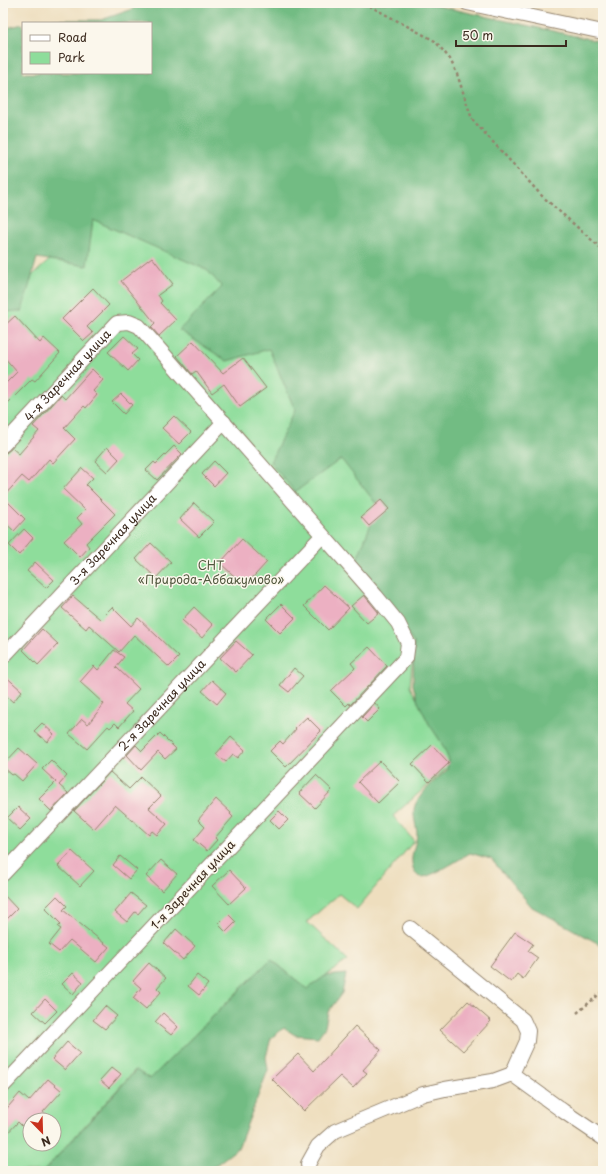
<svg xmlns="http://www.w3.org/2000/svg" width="606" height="1174" font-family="'Playpen Sans',sans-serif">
<rect width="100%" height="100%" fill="#fbf7ec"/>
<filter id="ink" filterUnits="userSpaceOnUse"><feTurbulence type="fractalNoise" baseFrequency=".025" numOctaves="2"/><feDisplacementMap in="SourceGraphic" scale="8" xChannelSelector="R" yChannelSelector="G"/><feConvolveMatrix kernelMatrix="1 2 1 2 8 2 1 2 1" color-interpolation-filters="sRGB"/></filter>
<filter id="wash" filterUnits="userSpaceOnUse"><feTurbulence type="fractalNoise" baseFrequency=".012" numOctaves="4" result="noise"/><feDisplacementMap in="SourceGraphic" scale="16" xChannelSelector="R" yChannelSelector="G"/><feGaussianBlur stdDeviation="0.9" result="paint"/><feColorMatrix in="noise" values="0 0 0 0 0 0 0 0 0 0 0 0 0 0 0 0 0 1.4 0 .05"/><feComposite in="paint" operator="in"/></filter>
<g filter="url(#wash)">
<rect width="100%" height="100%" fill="#eedebe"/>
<!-- green -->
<path fill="#8edd9b" stroke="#64845c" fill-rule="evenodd" d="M138 180 478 556 417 612 410 687 453 763 393 816 414 841 357 909 339 894 307 922 348 960 307 989 271 959 150 1079 135 1070 44 1171H3V302ZM30 1120H54V1144H30Z"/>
<!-- forest -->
<path fill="#72bc83" stroke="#567350" d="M138 3H425L603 42V946L532 907 491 859 470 853C461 858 431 878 421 877 418 877 416 874 415 872 407 858 417 845 417 833 416 823 411 812 416 803 424 789 436 780 447 770L449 760 441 742 429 724 418 702 413 685 414 643 356 562 378 506 341 459 295 492 270 462 295 410 269 349 227 361 179 330 222 287 207 270 93 220 87 266 37 258 22 311 3 312V29L23 24V73H151V23H26L38 20H101L133 9Z
M271 959 307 989 325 976 346 974 342 993 328 1012 325 1027 318 1037 295 1035 284 1028 271 1038 266 1057 268 1070 238 1148 208 1171H44L136 1070 150 1079Z"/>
<g id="blocks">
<!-- building -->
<path fill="#ecb0c2" d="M152 257 173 284 158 295 162 301 160 303 176 320 159 336 151 327 155 323 121 281Z
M93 288 109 305 87 327 93 333 84 341 62 319Z
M15 316 40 343 44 338 60 353 35 381 32 379 3 408V386L17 372 3 356V327Z
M124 336 138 349 132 354 138 360 128 371 108 352Z
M193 341 223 373 243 358 266 388 240 407 224 384 212 393 196 371 192 374 177 356Z
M92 369 103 380 93 391 97 395 86 408 84 406 64 428 75 439 53 463 49 459 29 482 22 476 3 497 25 519 14 531 3 521V453H6L12 448 19 454 39 431 33 426 61 395 65 399Z
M121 394 132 405 124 414 112 402Z
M174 416 191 432 179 444 162 428Z
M174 446 182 454 157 480 146 470 154 462 156 464Z
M107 447 119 459 107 472 95 461Z
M214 461 226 473 214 486 202 474Z
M82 468 93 478 86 485 115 514 86 543 89 547 80 557 64 541 82 524 77 518 85 510 63 489Z
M381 500 389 509 369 526 361 517Z
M194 503 214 522 199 537 180 519Z
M24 529 33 538 19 555 9 545Z
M242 539 267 562 245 586 220 563Z
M151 543 171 562 156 578 136 559Z
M35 562 54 580 46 588 27 571Z
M324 585 349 608 328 630 304 606Z
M364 595 379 613 367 623 351 606Z
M73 596 100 619 112 607 131 626 138 618 179 657 169 667 134 635 119 652 89 625 86 629 62 608Z
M281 604 295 618 280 633 266 619Z
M194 607 213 625 202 638 182 620Z
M42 629 58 644 38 665 23 650Z
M236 641 252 655 236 672 220 658Z
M369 647 387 666 350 705 349 703 346 706 331 691 355 668 351 663Z
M114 650 124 657 116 667 139 689 125 704 133 711 119 727 115 723 110 728 108 726 87 749 69 734 82 719 88 724 104 704 80 682 94 666 98 670Z
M294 668 303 676 289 692 280 685Z
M3 674 22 691 13 702 3 693Z
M212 680 226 693 217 704 202 691Z
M375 703 380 709 367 722 362 717Z
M307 717 321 731 286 767 270 751 280 741 283 744 296 729 295 728Z
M42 723 54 734 47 742 34 731Z
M160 733 176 749 165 759 158 752 141 770 127 755 136 745 142 751Z
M231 737 245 750 238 758 233 754 226 762 216 754Z
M432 745 449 763 429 782 412 764Z
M19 748 37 764 22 781 14 774 12 775 3 767V765Z
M51 760 67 776 59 785 68 793 51 811 39 799 56 782 42 769Z
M380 761 400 782 378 803 358 782Z
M110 772 129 789 141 777 161 796 149 808 167 824 157 835 152 831 149 835 115 805 94 829 74 811Z
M316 775 332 790 315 808 299 793Z
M216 799 231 813 230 814 233 817 215 838 217 840 207 851 194 840 205 827 198 820Z
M18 807 31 819 20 830 7 818Z
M279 811 288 820 279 829 270 820Z
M72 851 94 871 80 886 58 866Z
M120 856 137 870 129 879 113 865Z
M161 860 177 874 162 891 146 876Z
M229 870 246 888 229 904 212 886Z
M131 893 146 905 138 914 135 912 127 922 115 912Z
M3 894 17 909 3 923Z
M57 896 67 906 63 910 109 947 96 962 70 940 59 952 49 944 61 929 58 927 61 924 45 908Z
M228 914 236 922 226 932 218 924Z
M176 929 195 946 183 960 164 943Z
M515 932 533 944 528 951 538 958 523 979 517 974 511 982 490 966Z
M149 963 166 978 157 988 161 992 146 1009 133 998 141 988 133 981Z
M73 973 83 982 73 994 62 984Z
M197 975 208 984 199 995 188 986Z
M45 999 57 1011 45 1023 33 1012Z
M468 1001 491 1021 463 1051 440 1030Z
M105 1006 117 1016 105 1029 93 1020Z
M163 1013 178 1027 171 1035 155 1022Z
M355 1026 381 1050 363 1070 367 1073 353 1088 340 1076 304 1111 272 1079 298 1054 314 1071Z
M67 1042 80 1053 65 1070 52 1059Z
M112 1067 121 1074 109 1088 100 1080Z
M48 1079 62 1091 43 1112 52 1120H30V1131L25 1126 23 1127 18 1122 3 1138V1113L20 1093 29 1101Z"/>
</g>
</g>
<g filter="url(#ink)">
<use href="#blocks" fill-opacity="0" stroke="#94846e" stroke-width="1"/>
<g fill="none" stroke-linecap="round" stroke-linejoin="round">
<!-- street casing -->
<g stroke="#94846e" stroke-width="16">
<g id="street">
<path d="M467 3 603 32"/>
<path id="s1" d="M3 445 117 323 129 322 139 326 376 596 398 623 408 643 406 658 3 1086"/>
<path id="s2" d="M3 657 224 422"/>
<path id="s3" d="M3 874 322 536"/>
<path d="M410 928 523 1020 528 1031 527 1041 512 1074"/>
<path d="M309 1171 308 1164 318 1146 335 1131 423 1094 445 1089 493 1081 512 1074 563 1111 603 1138"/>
</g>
</g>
<!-- path -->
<path stroke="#94846e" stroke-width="2.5" stroke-dasharray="3 3" stroke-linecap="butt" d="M364 3 435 41 450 59 457 74 472 119 542 196 603 250
M577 1013 603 991"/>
<!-- street -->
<use href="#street" stroke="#fff" stroke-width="14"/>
</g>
</g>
<g text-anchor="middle" stroke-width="3" stroke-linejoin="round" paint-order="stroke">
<!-- street labels -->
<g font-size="12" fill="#3b2a1e" stroke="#fbf7ec">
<text dy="4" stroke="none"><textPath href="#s1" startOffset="95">4-я Заречная улица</textPath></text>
<text dy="4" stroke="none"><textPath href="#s2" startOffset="161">3-я Заречная улица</textPath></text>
<text dy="4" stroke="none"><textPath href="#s3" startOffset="232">2-я Заречная улица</textPath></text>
<text transform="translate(193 885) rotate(-47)" y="4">1-я Заречная улица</text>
</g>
<!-- park labels -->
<g font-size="12" fill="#50573d" stroke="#fbf7ec">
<text x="211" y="570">СНТ<tspan x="211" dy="14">«Природа-Аббакумово»</tspan></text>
</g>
</g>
<!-- margin -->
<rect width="606" height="1174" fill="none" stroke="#fbf7ec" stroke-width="16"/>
<!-- legend -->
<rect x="22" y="22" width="130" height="52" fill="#fbf7ec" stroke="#aea59a"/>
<rect x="30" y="35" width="20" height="6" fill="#ffffff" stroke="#aea59a"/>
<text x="58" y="42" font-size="12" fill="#3b2a1e">Road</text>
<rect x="30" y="52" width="20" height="12" fill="#8edd9b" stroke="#aea59a"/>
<text x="58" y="62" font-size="12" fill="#3b2a1e">Park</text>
<!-- north arrow -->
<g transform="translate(42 1132) rotate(157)"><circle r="19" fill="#fbf7ec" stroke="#aea59a"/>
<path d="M0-3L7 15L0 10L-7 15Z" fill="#c8321e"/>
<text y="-6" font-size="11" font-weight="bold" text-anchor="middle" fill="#3b2a1e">N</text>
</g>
<!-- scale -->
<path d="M456 40v6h110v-6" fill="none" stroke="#3b2a1e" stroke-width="2"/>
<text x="462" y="40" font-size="12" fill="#3b2a1e" stroke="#fbf7ec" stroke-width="3" paint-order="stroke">50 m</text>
</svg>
